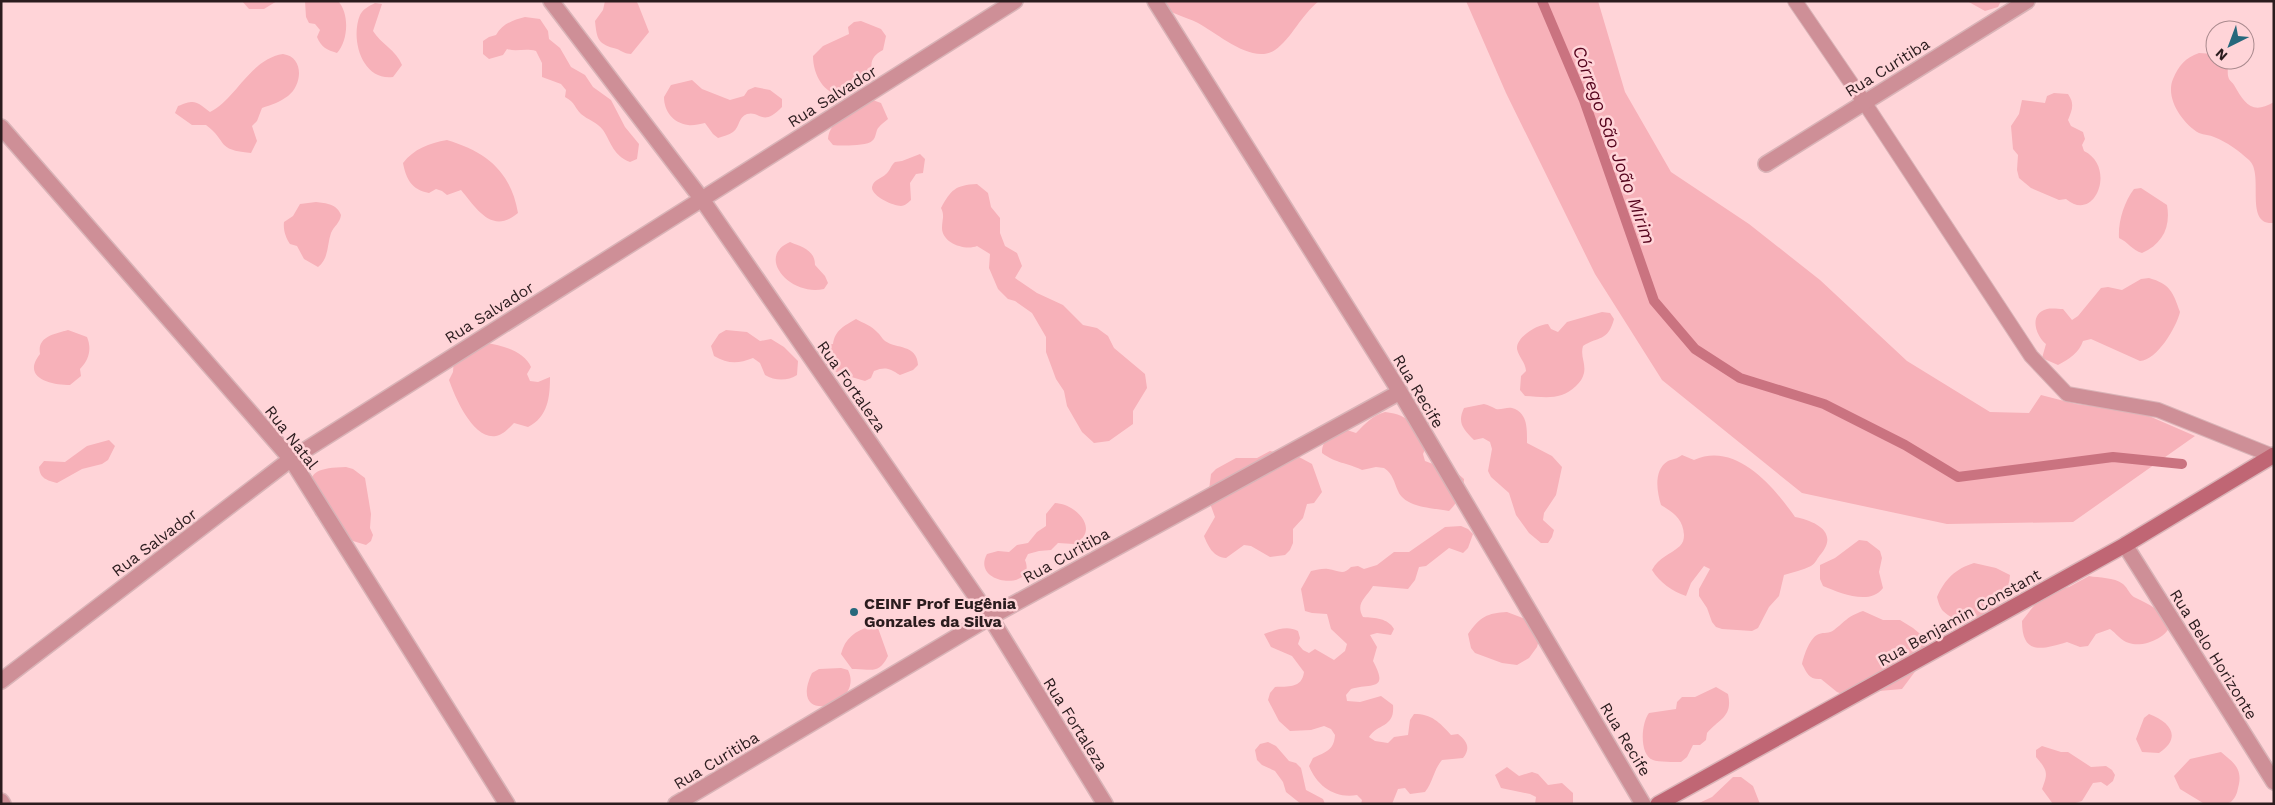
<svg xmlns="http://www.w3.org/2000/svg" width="2275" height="805" font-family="'Work Sans',sans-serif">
<rect width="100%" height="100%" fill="#ffd4d8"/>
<!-- green -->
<path fill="#f7b1b9" d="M242 1H277L264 9H249Z
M305 1H338C350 14 348 41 337 53 327 50 321 47 317 37L320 30 315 24 309 23 306 17Z
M605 1H636L638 4 649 32 631 54C625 54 622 51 617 49 598 44 597 40 595 21L603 10Z
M1157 1H1319C1301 15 1292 38 1275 50 1252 65 1217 33 1198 23 1182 15 1171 15 1157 1Z
M1466 1H1598L1625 92 1671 172 1749 224 1820 280 1907 361 1990 412 2029 413 2041 395 2076 404 2142 413 2195 436 2073 522 1947 524 1802 493 1662 380 1595 274 1506 93Z
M1967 1H2001L1998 7 1985 11Z
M375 3 382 4 373 31C381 44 396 50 402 65L393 77C362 81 350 39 360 15 363 9 369 6 375 3Z
M525 17 540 19 548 31 549 39 560 48 571 67 585 75 593 87 611 100 625 127 639 144 637 159 630 162C613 155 612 144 603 130 597 122 588 120 581 114 574 107 576 103 565 97L566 90 561 84 542 77V63L536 51C525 48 516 52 507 49L503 55 489 59 483 54V41L489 37 496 35C502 24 513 20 525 17Z
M861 21 881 29 886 36 883 50C873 55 869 62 873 73 869 80 865 83 860 87 834 108 813 82 813 56L823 46 849 34 848 27 854 22Z
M2199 53 2215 54V60H2225C2230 67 2226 72 2229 79 2230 81 2233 83 2234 85 2245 104 2252 115 2274 102V223C2243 226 2265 174 2249 160 2239 151 2227 142 2214 137 2210 135 2204 135 2199 133 2182 123 2165 98 2173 79 2179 65 2185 58 2199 53Z
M283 54C305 57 302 86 288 96 280 102 271 105 262 108L257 121 252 126 257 141 251 153C215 150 228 141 206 125H192L175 113 178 106C195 99 196 101 210 112 236 99 250 59 283 54Z
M692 80 702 89 730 100 744 96 748 90 755 87 770 90 782 99V107C762 128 760 110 747 114 738 117 740 127 733 132 729 135 723 136 718 138L713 134 705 123C699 124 693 126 688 125 673 123 664 111 664 97L671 85Z
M2054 93 2068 94C2075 104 2072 110 2068 120L2071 126 2083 132 2085 139 2082 145 2084 151C2117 167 2095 224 2066 199L2059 200 2031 188 2019 178 2017 170 2018 155 2013 149 2011 126 2019 114 2022 100 2045 103 2047 96Z
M867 98 881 103 888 119C885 122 881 124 879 127 875 131 877 137 872 141 867 146 841 146 833 145L828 139C829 121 853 108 867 98Z
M447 140C487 152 511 172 518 213 492 235 477 209 461 190L447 195 442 191 436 189 429 193C412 190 406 179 403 163 414 149 429 143 447 140Z
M920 154 925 159 923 173 916 174 910 183 911 200C908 203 904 206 901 206 893 206 871 196 872 187 874 179 881 179 886 174 890 171 891 165 895 162L902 161Z
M977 184 988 193 991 207 1000 218V233L1005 246 1017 253 1022 266 1015 278 1037 293 1063 305 1083 325 1097 328 1108 336 1114 348 1145 374 1147 388 1133 411V424L1109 441 1094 443 1082 432 1067 406 1064 391 1056 379 1046 352V337L1032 313 1015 301 1008 299 998 289 989 268 990 254 977 246C965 251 942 243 942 228 942 219 945 216 941 208 951 190 955 185 977 184Z
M2141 188 2167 205C2171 228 2162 244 2142 253 2132 250 2128 242 2119 238 2118 222 2124 202 2134 189Z
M316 202C326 203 337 204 341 215 340 223 334 226 331 233 327 244 329 259 318 267L304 259 297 246 290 244C286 238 283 230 284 222L293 216 300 204Z
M790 242C802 247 815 250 815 265L825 276 828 283 824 289C791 297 755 257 790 242Z
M2149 278C2170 284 2173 292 2180 312 2176 328 2157 360 2140 361L2091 339 2083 341C2079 353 2069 359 2058 365L2042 358 2046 344C2036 336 2028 314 2047 309 2052 308 2058 309 2063 309L2072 320 2078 316 2101 288 2108 287 2122 290 2141 279Z
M1602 312 1610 313 1614 319C1608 342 1598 336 1583 346 1580 356 1586 363 1584 373 1583 378 1580 382 1576 386 1561 401 1544 397 1525 396L1520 390 1521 376 1526 371C1525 361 1519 358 1517 349 1516 337 1538 324 1548 324L1551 329 1558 332 1567 322Z
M856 319C863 323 872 326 877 332 880 334 882 339 885 341 896 349 917 344 918 365L913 370 900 375C890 369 886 366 874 371L871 378 865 381 838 373 826 365 822 352 825 345 833 344C835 330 844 326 856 319Z
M68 330 87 337C92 349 89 360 80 369L81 376 70 385C51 385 21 378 40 354 37 336 55 334 68 330Z
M726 330 747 332 760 341 771 339 784 347 798 361 797 375C788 381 775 381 765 375L760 363 753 358C738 364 728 364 714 356L711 346 719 334Z
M487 343C502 345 525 352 531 367L527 374 530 381 538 382 550 377C550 397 548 417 528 427L514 423C509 428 503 435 496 436 473 440 455 397 449 380L453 372 454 358Z
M1484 404C1489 405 1492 407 1496 409 1501 410 1507 407 1512 408 1528 412 1527 430 1527 443L1552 456 1562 467 1556 495 1544 513 1543 520 1554 530 1552 537 1548 543H1541L1529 533 1516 515 1509 493 1491 477 1488 471 1492 449 1490 442 1483 438 1474 440C1463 429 1457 423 1464 408Z
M1385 412C1412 415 1412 426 1426 447L1423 454 1425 461C1439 467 1453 468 1464 479 1464 492 1458 502 1449 511 1434 508 1405 508 1398 491 1394 482 1393 474 1384 468L1376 467 1362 470C1346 462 1337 464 1322 453 1322 438 1332 436 1344 429L1356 433C1365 424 1373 415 1385 412Z
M109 440 115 446 108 460 102 464 82 469 57 483C47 480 40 479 39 467L44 461 65 462 87 446Z
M1270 451 1299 457 1312 464 1322 492 1314 503 1307 504 1303 518 1293 529V543L1290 550 1285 555 1270 557 1251 546 1244 545 1226 558C1213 557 1208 546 1204 536L1215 517 1208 498 1211 474 1216 469 1236 458H1257Z
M1682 455 1694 460C1736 441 1774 487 1795 517 1815 521 1839 532 1821 554 1817 558 1816 563 1811 566 1803 570 1793 572 1784 575L1779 596 1769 607 1758 628 1752 631 1722 629 1716 627 1712 622 1707 608 1699 596V589L1710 569 1704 566 1691 583 1686 596C1672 591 1660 583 1652 570 1659 557 1670 555 1680 546 1683 543 1684 539 1684 535 1683 519 1674 513 1661 505 1657 492 1653 470 1668 461 1673 459 1677 459 1682 455Z
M346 467 353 469 365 478 371 514 370 528 373 535 371 541 366 545 353 541 340 525 326 523 315 515C309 479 302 468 346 467Z
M1055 503C1077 504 1101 531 1074 544L1058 543 1051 550 1039 551 1028 554 1025 560C1038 592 970 585 987 554L998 551 1009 552 1017 545 1028 543 1037 532 1046 526V514Z
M1461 526 1468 529 1473 534 1468 548 1463 553 1449 548 1426 566 1419 567 1415 580 1408 589 1373 586C1366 598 1355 603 1363 617 1375 618 1388 618 1394 629L1391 635 1377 633 1370 635 1377 647 1373 661C1390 692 1370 683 1351 689L1346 695 1347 701 1360 702 1381 696 1393 705C1395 728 1378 723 1369 737L1375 741 1388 743 1394 737 1408 735 1410 720 1414 714C1432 714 1439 722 1451 735L1458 734C1467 741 1471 748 1463 758L1442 760C1434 769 1433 782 1425 792L1410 794 1405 788 1398 789 1392 804H1361L1362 800 1357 795C1335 799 1317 786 1309 766L1313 758C1325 752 1334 751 1335 735L1331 729 1324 726 1311 730 1290 731 1279 721 1268 700 1270 693 1275 687C1287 686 1302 689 1304 672L1292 656 1271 647 1264 634C1276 630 1287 625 1298 631L1300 638 1298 644 1303 650 1309 653 1315 649 1334 660 1345 651 1347 644 1331 629 1327 614 1312 613 1305 611 1301 589 1311 571C1317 570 1323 568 1328 569 1338 570 1343 576 1351 567L1358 566 1364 569 1377 565 1394 552H1409L1445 527Z
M1859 540 1867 541 1880 551 1882 558 1879 572 1883 588C1870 606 1840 593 1823 586L1820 579V565L1835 558Z
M1974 563 1996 568 2010 575C2009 583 2009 591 2004 598 1991 616 1961 629 1943 611 1940 608 1938 601 1937 597 1945 579 1955 569 1974 563Z
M2089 576C2099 578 2114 577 2123 584 2128 588 2130 596 2136 598 2150 605 2161 610 2171 623 2168 638 2143 648 2129 643 2121 641 2116 633 2110 629L2096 634 2088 646 2080 647 2067 642C2041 650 2022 655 2022 621L2036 603 2054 590 2069 587Z
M1863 611 1883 620H1900L1913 628 1925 638 1929 653 1902 689 1879 691 1857 700 1837 692 1821 679C1809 680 1807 673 1802 664 1804 655 1810 637 1819 634 1824 632 1829 634 1834 630 1846 621 1846 617 1863 611Z
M1507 612 1528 620 1539 640 1537 647 1529 658 1517 665 1502 663 1475 653 1471 648 1468 634C1480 617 1487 613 1507 612Z
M871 626 878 628 888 656C878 676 870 668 852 669L841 654C845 638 855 631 871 626Z
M841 668 848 670C866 706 786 728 812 673L819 669Z
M1716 687 1728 694C1733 717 1720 718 1707 733L1706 740 1700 745H1693L1687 757 1681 762C1675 762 1658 762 1653 760 1639 755 1641 723 1649 713L1676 709 1677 702 1682 697H1695Z
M2149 714C2171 722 2182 738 2159 753L2142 752 2136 739 2144 718Z
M1268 742 1276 746 1289 761 1296 763 1301 768 1306 790 1323 799 1325 804H1301L1286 792 1283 782 1275 771 1262 765 1257 760 1255 750 1260 744Z
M2042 746 2061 752H2068L2091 767 2106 766 2112 770 2115 775 2113 781 2107 786 2101 782 2093 783 2082 801 2072 804H2053L2042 789C2048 773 2048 771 2036 757V750Z
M2221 752C2233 762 2242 768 2239 784 2237 792 2237 796 2231 802L2225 804 2203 803 2180 789 2174 776 2190 759Z
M1507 767 1519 776 1532 772 1538 774 1548 785 1562 783 1573 793V804H1535L1536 797 1530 794 1501 788 1495 775Z
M1733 777H1741L1753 786 1760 804H1697L1712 797Z"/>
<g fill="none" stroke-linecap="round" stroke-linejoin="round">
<!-- stream -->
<path stroke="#ca7380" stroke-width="10" d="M1542 1 1584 100 1654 301 1695 349 1740 378 1824 404 1905 445 1958 477 2113 457 2182 464"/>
<!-- lane casing -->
<g stroke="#d9b3b7" stroke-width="16">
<path id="lane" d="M1795 1 1864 102 2031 356 2067 394 2158 410 2273 456"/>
</g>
<!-- street casing -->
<g stroke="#d9b3b7" stroke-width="18">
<path id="street" d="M551 1 701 198 990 617 1105 804
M1155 1 1400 392 1643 804
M1 127 291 459 507 804
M1766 164 2027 1
M2125 545 2274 782
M1 681 291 459 1015 1
M1 801 3 804
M676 804 990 617 1400 392"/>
</g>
<!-- secondary casing -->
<g stroke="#d9b3b7" stroke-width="18">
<path id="secondary" d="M1658 804 2125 545 2274 455"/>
</g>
<!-- lane -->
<use href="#lane" stroke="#ce8f97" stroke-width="14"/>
<!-- street -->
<use href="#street" stroke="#ce8f97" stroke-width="15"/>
<!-- secondary -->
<use href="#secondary" stroke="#c06674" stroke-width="15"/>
</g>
<!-- markers -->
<circle fill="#27687c" stroke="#ffd4d8" stroke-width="2" cx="854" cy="612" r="5"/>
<g text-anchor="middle" stroke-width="5" stroke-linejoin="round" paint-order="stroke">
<!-- street labels -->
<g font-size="16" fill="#2b1c1e" stroke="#ffd4d8">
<text transform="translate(1887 67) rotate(-32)" y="6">Rua Curitiba</text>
<text transform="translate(832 96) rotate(-32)" y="6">Rua Salvador</text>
<text transform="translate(489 312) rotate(-32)" y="6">Rua Salvador</text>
<text transform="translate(852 386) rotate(55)" y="6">Rua Fortaleza</text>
<text transform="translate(1419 391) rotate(59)" y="6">Rua Recife</text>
<text transform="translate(292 437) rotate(52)" y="6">Rua Natal</text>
<text transform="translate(154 542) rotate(-37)" y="6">Rua Salvador</text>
<text transform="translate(1066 555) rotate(-29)" y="6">Rua Curitiba</text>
<text transform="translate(1959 617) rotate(-29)" y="6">Rua Benjamin Constant</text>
<text transform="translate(2214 654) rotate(58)" y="6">Rua Belo Horizonte</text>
<text transform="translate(1076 724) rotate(58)" y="6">Rua Fortaleza</text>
<text transform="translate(1626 739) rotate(59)" y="6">Rua Recife</text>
<text transform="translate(716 760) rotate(-31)" y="6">Rua Curitiba</text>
</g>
<!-- poi labels -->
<g font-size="16" font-weight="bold" fill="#2b1c1e" stroke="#ffd4d8" text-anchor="start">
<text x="864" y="609">CEINF Prof Eugênia<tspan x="864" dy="18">Gonzales da Silva</tspan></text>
</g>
<!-- water labels -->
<g font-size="18" font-style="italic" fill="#56041d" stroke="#ffd4d8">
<text transform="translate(1614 145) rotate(70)" y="6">Córrego São João Mirim</text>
</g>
</g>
<!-- border -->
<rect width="2275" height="805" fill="none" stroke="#2b1c1e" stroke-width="5"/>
<!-- north arrow -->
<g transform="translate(2230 45) rotate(222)"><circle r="24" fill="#ffd4d8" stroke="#aa8a8e"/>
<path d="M0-4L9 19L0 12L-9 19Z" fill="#27687c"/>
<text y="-8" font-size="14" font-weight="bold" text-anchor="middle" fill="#2b1c1e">N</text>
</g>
</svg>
